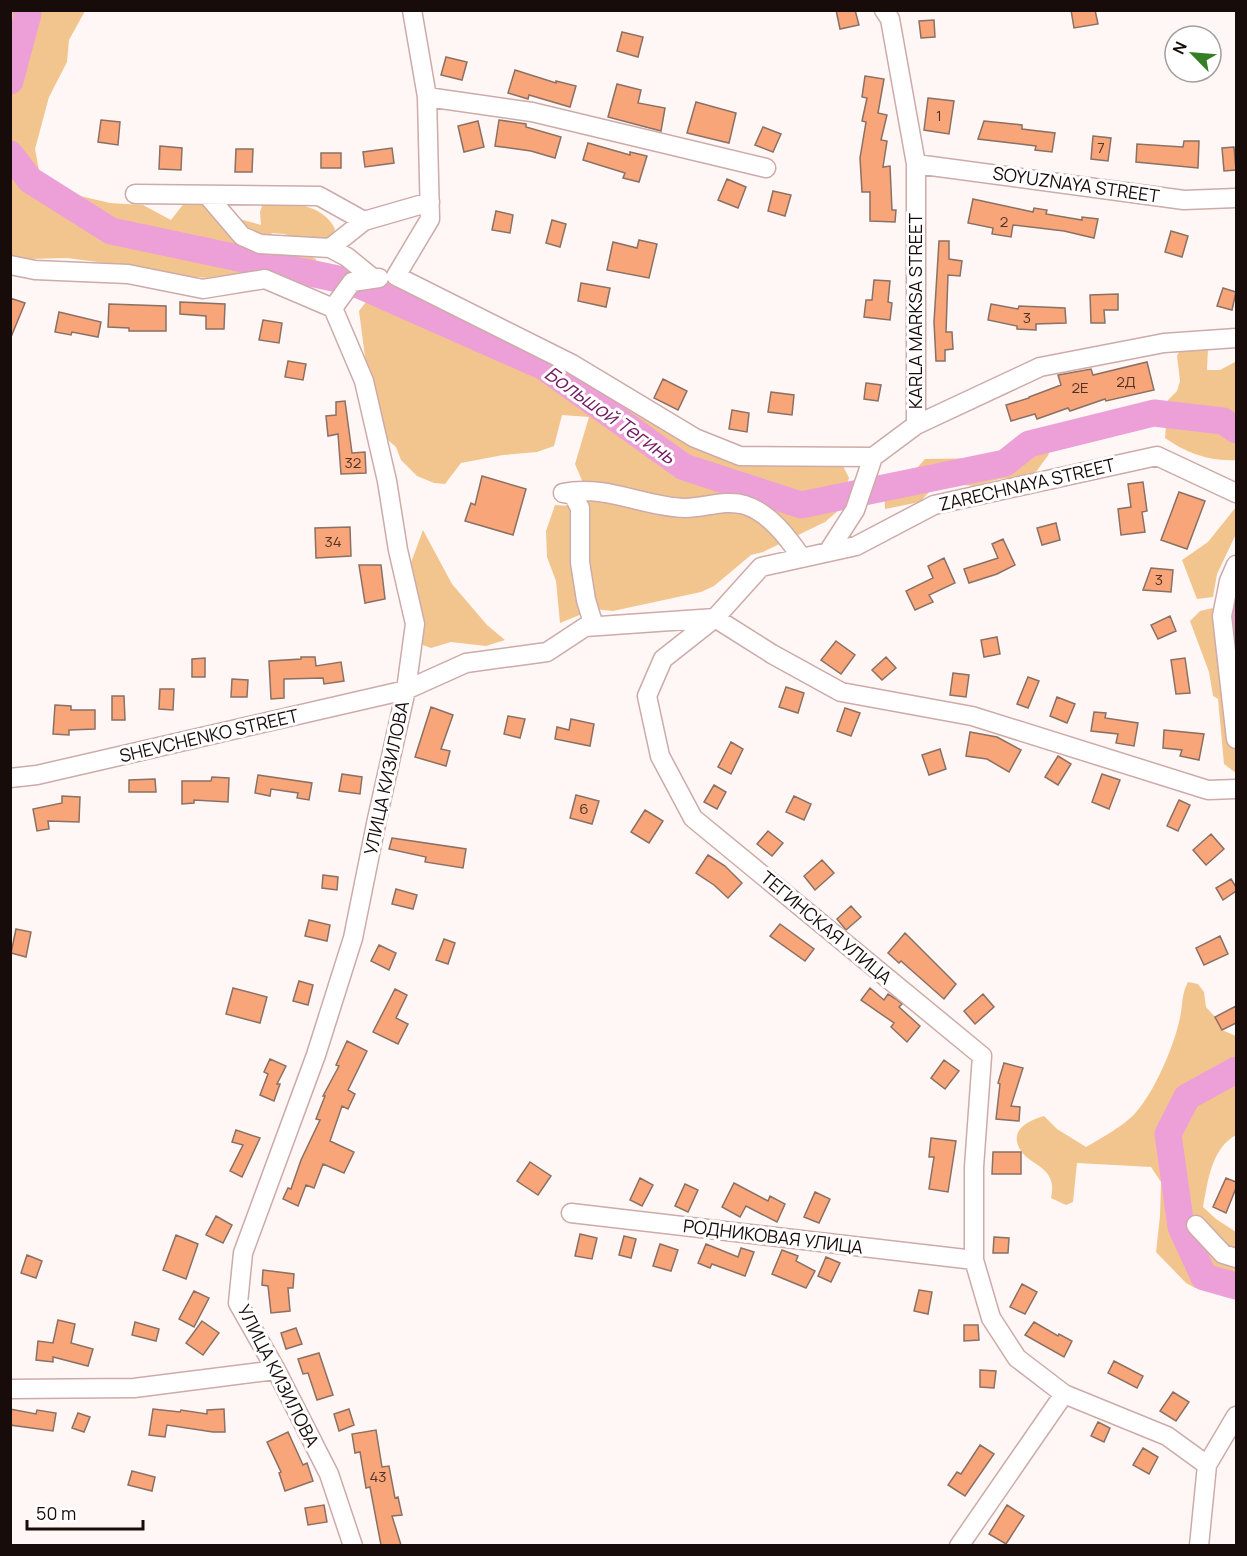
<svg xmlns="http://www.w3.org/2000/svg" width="1247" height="1556" font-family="Manrope,sans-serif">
<rect width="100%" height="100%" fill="#fef7f6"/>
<!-- green -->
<path fill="#f3c58e" d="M10 11H85L69 40 67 62 49 97 35 149 40 176 57 187 76 195 110 203 143 205 171 220 185 202 202 203 214 212 261 225 260 212 264 200C288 202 324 204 335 229L331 239 307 241 284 234 272 233 259 253 294 249 316 259 320 282 308 287 261 271 208 278 169 275 113 264 67 258 31 259 11 258Z
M396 276 739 456 842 464 849 478 839 510 825 522 763 552 751 555 714 586 701 592 613 611 594 609 560 623 556 581 547 557 546 531 555 505 571 506 586 490 575 464 589 417 562 415 554 446 537 452 503 455 461 463 445 484 434 483 417 476 401 460 396 447 381 434 368 380 359 311 370 297 352 282Z
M1182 346 1208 348 1207 370H1220L1235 362 1236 363V460C1211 462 1186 453 1165 438L1168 400 1177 391 1180 381 1177 356Z
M1044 446 1049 454 1033 476 1000 479 973 486 938 482 920 502 885 509 884 479 910 476 925 459 990 458 1016 448Z
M1236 507V534L1217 574 1213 597 1197 599 1182 560 1208 542Z
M423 530 452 584 487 625 505 640 486 646 451 642 431 648 420 644 409 568Z
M1213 608 1222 616 1236 707V773L1224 764 1218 699 1213 696 1209 672 1190 621 1200 611Z
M1188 982 1198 984 1204 992 1206 1007 1215 1017 1222 1030 1236 1036V1135C1211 1149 1208 1181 1203 1207L1216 1219 1236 1232V1295L1217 1288H1195L1186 1283 1156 1252 1160 1216 1161 1182 1151 1167 1077 1163 1073 1202 1066 1205 1051 1198C1053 1188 1053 1180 1046 1172 1039 1164 1027 1160 1021 1151 1008 1131 1027 1121 1044 1116L1057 1129 1086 1147C1100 1139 1116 1130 1128 1120 1150 1103 1173 1049 1179 1022 1183 1008 1181 994 1188 982Z"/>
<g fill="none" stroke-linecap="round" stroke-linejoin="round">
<!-- river -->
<path stroke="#eda0d7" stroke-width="27" d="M10 81 28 14 26 10
M10 154 30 180 111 231 352 282 544 367 684 467 801 505 1005 463 1029 444 1154 413 1223 421 1236 430
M1234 681 1232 673 1236 612
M1236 1070 1187 1097 1168 1134 1181 1227 1204 1277 1236 1286"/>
</g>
<!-- building -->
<path fill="#f8a57a" stroke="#8b7063" stroke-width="1.5" d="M836 10H855L859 25 840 29Z
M1071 10H1095L1098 24 1074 28Z
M934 20 935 37 921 38 919 21Z
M622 32 643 37 638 57 617 51Z
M446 57 467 62 462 80 441 75Z
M515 70 556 83V81L576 86 570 107 529 95 528 99 508 93Z
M865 76 884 79 878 113 887 115 881 140 887 141 883 167 890 166 892 210H896L895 222 870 221V192H862L860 158 866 122 862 121 867 98 862 97Z
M617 84 641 90 638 103 665 108 661 131 608 117Z
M928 98 954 101 949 134 924 130Z
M696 102 736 113 729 143 687 133Z
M101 120 120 122 118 145 98 142Z
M499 120 526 124V127L561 137 555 158 531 151 495 146Z
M478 121 484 147 464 152 458 126Z
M984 121 1022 125V129L1055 133 1052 152 1035 150 1036 146 978 139Z
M763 127 781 134 773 152 755 145Z
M1093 136 1111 138 1108 161 1091 159Z
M1184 141H1199L1198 168 1136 162 1137 144 1183 147Z
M588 143 630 155V152L647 156 639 182 623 178 625 173 583 160Z
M160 146 182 148 181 170 159 169Z
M1234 147 1236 170 1224 171 1222 148Z
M392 148 394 163 365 167 363 152Z
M236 149H253L252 172H235Z
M321 153H341V168H321Z
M727 179 746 187 738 208 718 200Z
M773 191 791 195 785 216 768 211Z
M973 199 1033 212 1034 208 1047 210 1046 214 1082 220V217L1098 219 1094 238 1064 231 1013 225 1011 237 992 234 993 228 968 223Z
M496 211 513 215 510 233 492 230Z
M552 220 566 224 560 247 546 243Z
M1171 231 1188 236 1182 257 1165 252Z
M639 240 657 244 649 278 607 270 613 242 637 248Z
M939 241H949V259L962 261 960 276 948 275 946 332H952L953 349 945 350V361H936L934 322Z
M874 280 890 281 888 302 892 303 890 320 864 317 866 300H872Z
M581 283 610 288 606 307 578 301Z
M1223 288 1236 292 1232 310 1217 306Z
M1118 294V310H1104L1105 323H1091L1090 295Z
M10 298 25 303 11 337H10Z
M180 302 225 304 224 329H206V316L180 314Z
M109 304 166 306V331H129V328L108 327Z
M991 304 1018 309 1019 306 1065 308 1066 323 1036 324V330L1017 329V326L988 320Z
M59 312 101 322 98 337 72 332 71 335 55 332Z
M263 320 282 323 279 343 259 340Z
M288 361 306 364 303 380 285 377Z
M1147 362 1154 390 1106 401 1105 399 1070 411 1068 408 1037 419 1035 414 1011 421 1006 405 1029 398V397L1061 385 1058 375 1091 369 1093 375Z
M663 379 687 391 678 410 654 398Z
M866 383 881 385 878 401 864 399Z
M771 392 794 395 792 415 768 412Z
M345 401 352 453 365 452 366 473 341 474 338 434 328 436 326 416 336 415V402Z
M732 410 749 413 747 432 729 429Z
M482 476 526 489 513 535 465 521 471 503 475 505Z
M1143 482 1147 511 1142 512 1145 532 1121 535 1118 509 1131 507 1128 484Z
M1179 492 1205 501 1187 549 1161 540Z
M1056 523 1060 540 1042 545 1037 528Z
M350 527 351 556 316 558 315 528Z
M1003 539 1015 565 997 574 969 583 964 569 998 558 992 544Z
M944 558 955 583 929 595 933 602 915 610 906 591 933 578 928 566Z
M359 565H381L385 599 365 603Z
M1151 568 1173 570 1171 592 1143 590Z
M1170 616 1176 631 1158 639 1151 625Z
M997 637 1000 654 984 657 981 640Z
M836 641 855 655 841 674 821 660Z
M301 657H315L316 666 341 662 344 681 324 684 323 678 284 679V698L271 699 269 661 301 659Z
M886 657 896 668 882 680 872 670Z
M205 658V677H192V659Z
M1185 658 1190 693 1176 694 1171 660Z
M953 673 969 675 966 697 950 695Z
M1028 677 1039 681 1028 708 1017 704Z
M232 679 248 680 247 697H231Z
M786 687 804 693 798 713 779 707Z
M160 689H174L173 710 159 709Z
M112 696H124L125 720H112Z
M1057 697 1075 704 1067 723 1050 716Z
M55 705 71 706V710H95V729L69 730V735L53 734Z
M431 707 453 715 441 749 450 751 446 766 415 757Z
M845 708 860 713 851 736 837 731Z
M1094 712 1106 713 1105 718 1138 723 1134 746 1116 743 1118 734 1091 731Z
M508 716 525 719 520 738 504 734Z
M571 719 594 724 590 746 555 739 557 727 569 730Z
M1164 730 1204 734 1199 760 1180 756 1182 750 1163 748Z
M970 732 997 737 1021 750 1009 772 987 759 966 756Z
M731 742 743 749 731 774 718 767Z
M940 749 946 769 929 775 922 755Z
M1058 756 1071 764 1058 785 1045 777Z
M342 774 362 777 360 794 339 791Z
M1102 774 1120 780 1109 809 1092 802Z
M258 775 312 783 309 800 297 798 298 793 271 789 270 796 255 793Z
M212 777 229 778 228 802 194 800V803L182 804V781H211Z
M155 779 156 792H129V780Z
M714 785 726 792 717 809 704 802Z
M576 795 599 801 592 824 570 818Z
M62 796 80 797 79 822 48 821 49 829 37 831 33 809 62 803Z
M794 796 811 804 804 820 786 812Z
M1179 800 1190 805 1178 831 1167 826Z
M645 810 663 821 649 843 631 832Z
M768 831 783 843 772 856 757 844Z
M1211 834 1224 849 1206 865 1193 850Z
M392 838 466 849 463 868 425 862 426 857 389 849Z
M708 855 725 866 742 883 728 898 714 885 696 873Z
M822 860 834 873 815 890 804 876Z
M323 875 338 877 337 890 322 888Z
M1231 879 1236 887V891L1223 900 1216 888Z
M396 889 417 895 413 909 392 904Z
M851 906 861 917 846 930 837 919Z
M309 920 330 925 327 941 305 936Z
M780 924 814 949 805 961 770 936Z
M16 929 31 932 26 957 11 953Z
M905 933 956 984 944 999 901 961 899 963 888 953Z
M1220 936 1228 954 1204 965 1196 948Z
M444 939 455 943 448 964 436 960Z
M379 945 396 953 389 970 371 961Z
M299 981 313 985 308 1005 293 1001Z
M233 988 267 997 260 1023 226 1014Z
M870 988 884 1000 888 994 896 999 902 1004 899 1007 920 1026 907 1042 891 1027 894 1023 861 1000Z
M395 989 407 995 396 1018 408 1024 398 1044 373 1032Z
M983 994 994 1007 975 1024 964 1011Z
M1236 1006V1023L1222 1030 1215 1017Z
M347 1041 367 1051 348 1090 355 1094 348 1109 342 1106 330 1141 354 1152 344 1173 323 1164 314 1188 306 1185 298 1206 283 1199 288 1188 291 1189 301 1160 320 1120 316 1119 325 1096H323L339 1066 336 1065Z
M270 1059 286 1066 277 1084H280L274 1101 260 1095 268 1074 264 1072Z
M944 1060 959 1071 945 1089 931 1078Z
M1004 1063 1023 1068 1011 1106 1020 1107 1019 1121 996 1119 1000 1084 998 1083Z
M236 1130 260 1138 242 1177 230 1171 243 1145 232 1142Z
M931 1138 956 1141 948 1192 929 1189 934 1157H929Z
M993 1152H1021V1174H992Z
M530 1162 551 1176 538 1195 517 1181Z
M640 1178 653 1185 642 1206 630 1200Z
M1226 1178 1236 1182V1188L1226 1213 1213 1207Z
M734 1183 768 1201 770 1196 785 1204 777 1222 746 1206 740 1217 722 1207Z
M685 1184 698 1190 688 1212 675 1206Z
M815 1192 830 1199 819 1223 804 1217Z
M216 1216 232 1225 223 1243 206 1235Z
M580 1234 597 1238 592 1259 575 1256Z
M176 1235 198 1244 186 1279 163 1270Z
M624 1236 636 1239 631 1258 619 1255Z
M994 1237 1009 1238 1008 1253H993Z
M660 1244 678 1250 671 1271 653 1266Z
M706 1244 738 1257 741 1248 754 1252 745 1276 712 1264 710 1268 698 1263Z
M782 1250 798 1256 796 1261 815 1271 806 1288 772 1274Z
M27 1255 42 1261 36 1278 21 1273Z
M826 1257 840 1263 831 1282 818 1276Z
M263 1270 294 1274 293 1288H288L290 1311 271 1313 268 1286 262 1285Z
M1022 1284 1037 1292 1025 1314 1010 1307Z
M919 1290 932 1292 928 1314 914 1311Z
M194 1291 209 1298 194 1327 179 1319Z
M58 1320 75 1324 71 1343 93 1349 88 1366 53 1357V1362L36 1360 38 1341 53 1343Z
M202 1321 219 1333 203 1355 186 1343Z
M135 1322 159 1329 156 1341 132 1335Z
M1034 1322 1058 1336 1059 1334 1072 1341 1064 1357 1025 1335Z
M964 1325H978L979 1340 964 1341Z
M296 1328 302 1344 286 1349 281 1333Z
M319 1353 333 1395 317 1400 308 1373 303 1374 298 1359Z
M1114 1361 1143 1376 1137 1388 1108 1373Z
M980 1370 996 1371 994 1388 980 1387Z
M1173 1392 1189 1402 1176 1421 1160 1411Z
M10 1409 36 1414 37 1410 56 1413 53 1431 10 1425Z
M153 1409 180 1412 181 1410 207 1414V1410L224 1409 225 1432H213L167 1425 165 1437 149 1435Z
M349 1409 354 1425 339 1431 334 1414Z
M78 1413 90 1417 84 1432 72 1428Z
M1098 1422 1110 1428 1104 1442 1091 1436Z
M376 1430 382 1467 389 1466 395 1498 398 1497 402 1515 392 1516 401 1545H381L370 1487 366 1488 360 1452 355 1453 352 1434Z
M288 1432 303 1465 307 1463 313 1481 285 1491 279 1473 281 1472 267 1442Z
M980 1445 994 1454 965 1496 948 1485 957 1472 961 1474Z
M1143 1448 1158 1457 1149 1474 1133 1465Z
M132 1471 155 1477 152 1491 128 1485Z
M324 1505 327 1522 308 1525 305 1508Z
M1007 1505 1024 1516 1006 1544 989 1534Z"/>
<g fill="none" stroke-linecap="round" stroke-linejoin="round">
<!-- minor casing -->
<g stroke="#cdaba8" stroke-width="21">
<path id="minor" d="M884 10 890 19 916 164V425
M427 97 532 112 766 168
M916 164 1184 200 1236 198
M135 194 319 196 364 221 430 202
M207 195 242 236 260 244 330 248 347 257 374 279
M330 248 364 221
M10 265 35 270 128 274 203 289 265 279 333 308 364 381 387 481 398 550 415 624 406 690 377 819 353 938 316 1055 243 1253 238 1303 276 1370 329 1474 353 1546
M396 276 572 364 695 438 740 456 873 457 916 425 1040 367 1164 343 1236 338
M396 276 430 219 427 97 412 10
M333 308 352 282 379 278
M828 552 855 510 873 457
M1236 565 1229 581 1222 616 1236 739
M715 618 772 654 841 692 972 716 1208 790 1236 789
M594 626 586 600 580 562V508L573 495 563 493C605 484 644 507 685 508 705 508 725 499 745 505 770 513 788 538 802 558
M10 778 37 775 406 690 466 663 547 652 585 627 715 618
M571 1213 974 1260
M1196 1225 1223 1254 1236 1258
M10 1389 134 1388 276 1370
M1207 1465 1236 1416
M959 1546 1064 1394
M1199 1546 1207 1465 1167 1436 1064 1394 1017 1358 991 1318 974 1260V1167L982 1056 693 818 660 756 647 696 663 659 715 618 761 567 856 546 934 505 1157 456 1236 493"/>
</g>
<!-- minor -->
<use href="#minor" stroke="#fff" stroke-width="18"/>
</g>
<g text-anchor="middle" stroke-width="6" stroke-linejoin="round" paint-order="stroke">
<!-- number labels -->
<g font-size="15" fill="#503227">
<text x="939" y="121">1</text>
<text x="1101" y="153">7</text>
<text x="1004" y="227">2</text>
<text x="1027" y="323">3</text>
<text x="1126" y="387">2Д</text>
<text x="1080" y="393">2Е</text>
<text x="353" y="468">32</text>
<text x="333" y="547">34</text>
<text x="1159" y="585">3</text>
<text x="584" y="814">6</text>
<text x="378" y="1482">43</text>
</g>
<!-- street labels -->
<g font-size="18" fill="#180c0b" stroke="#fff">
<text transform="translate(1076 185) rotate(8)" y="6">SOYUZNAYA STREET</text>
<text transform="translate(916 311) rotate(-90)" y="6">KARLA MARKSA STREET</text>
<text transform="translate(1027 485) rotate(-13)" y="6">ZARECHNAYA STREET</text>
<text transform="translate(209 736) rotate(-13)" y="6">SHEVCHENKO STREET</text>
<text transform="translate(387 778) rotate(-78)" y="6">УЛИЦА КИЗИЛОВА</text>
<text transform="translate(826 928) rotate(40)" y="6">ТЕГИНСКАЯ УЛИЦА</text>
<text transform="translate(773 1237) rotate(7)" y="6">РОДНИКОВАЯ УЛИЦА</text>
<text transform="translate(278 1376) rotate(63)" y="6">УЛИЦА КИЗИЛОВА</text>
</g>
<!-- water labels -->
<g font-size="20" font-style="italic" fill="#731b60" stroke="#fff">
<text transform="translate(610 415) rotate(35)" y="7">Большой Тегинь</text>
</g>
</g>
<!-- border -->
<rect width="1247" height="1556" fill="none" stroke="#180c0b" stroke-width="24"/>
<!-- north arrow -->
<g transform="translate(1193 54) rotate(295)"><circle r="28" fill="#ffffff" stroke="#a39e9d" stroke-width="1.5"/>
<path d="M0-4.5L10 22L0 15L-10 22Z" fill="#347e25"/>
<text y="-9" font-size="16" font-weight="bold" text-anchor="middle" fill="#180c0b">N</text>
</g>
<!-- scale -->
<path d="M27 1520v9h116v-9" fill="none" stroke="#180c0b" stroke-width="3"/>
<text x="36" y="1520" font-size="18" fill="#180c0b" stroke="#ffffff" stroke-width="4.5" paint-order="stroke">50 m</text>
</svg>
